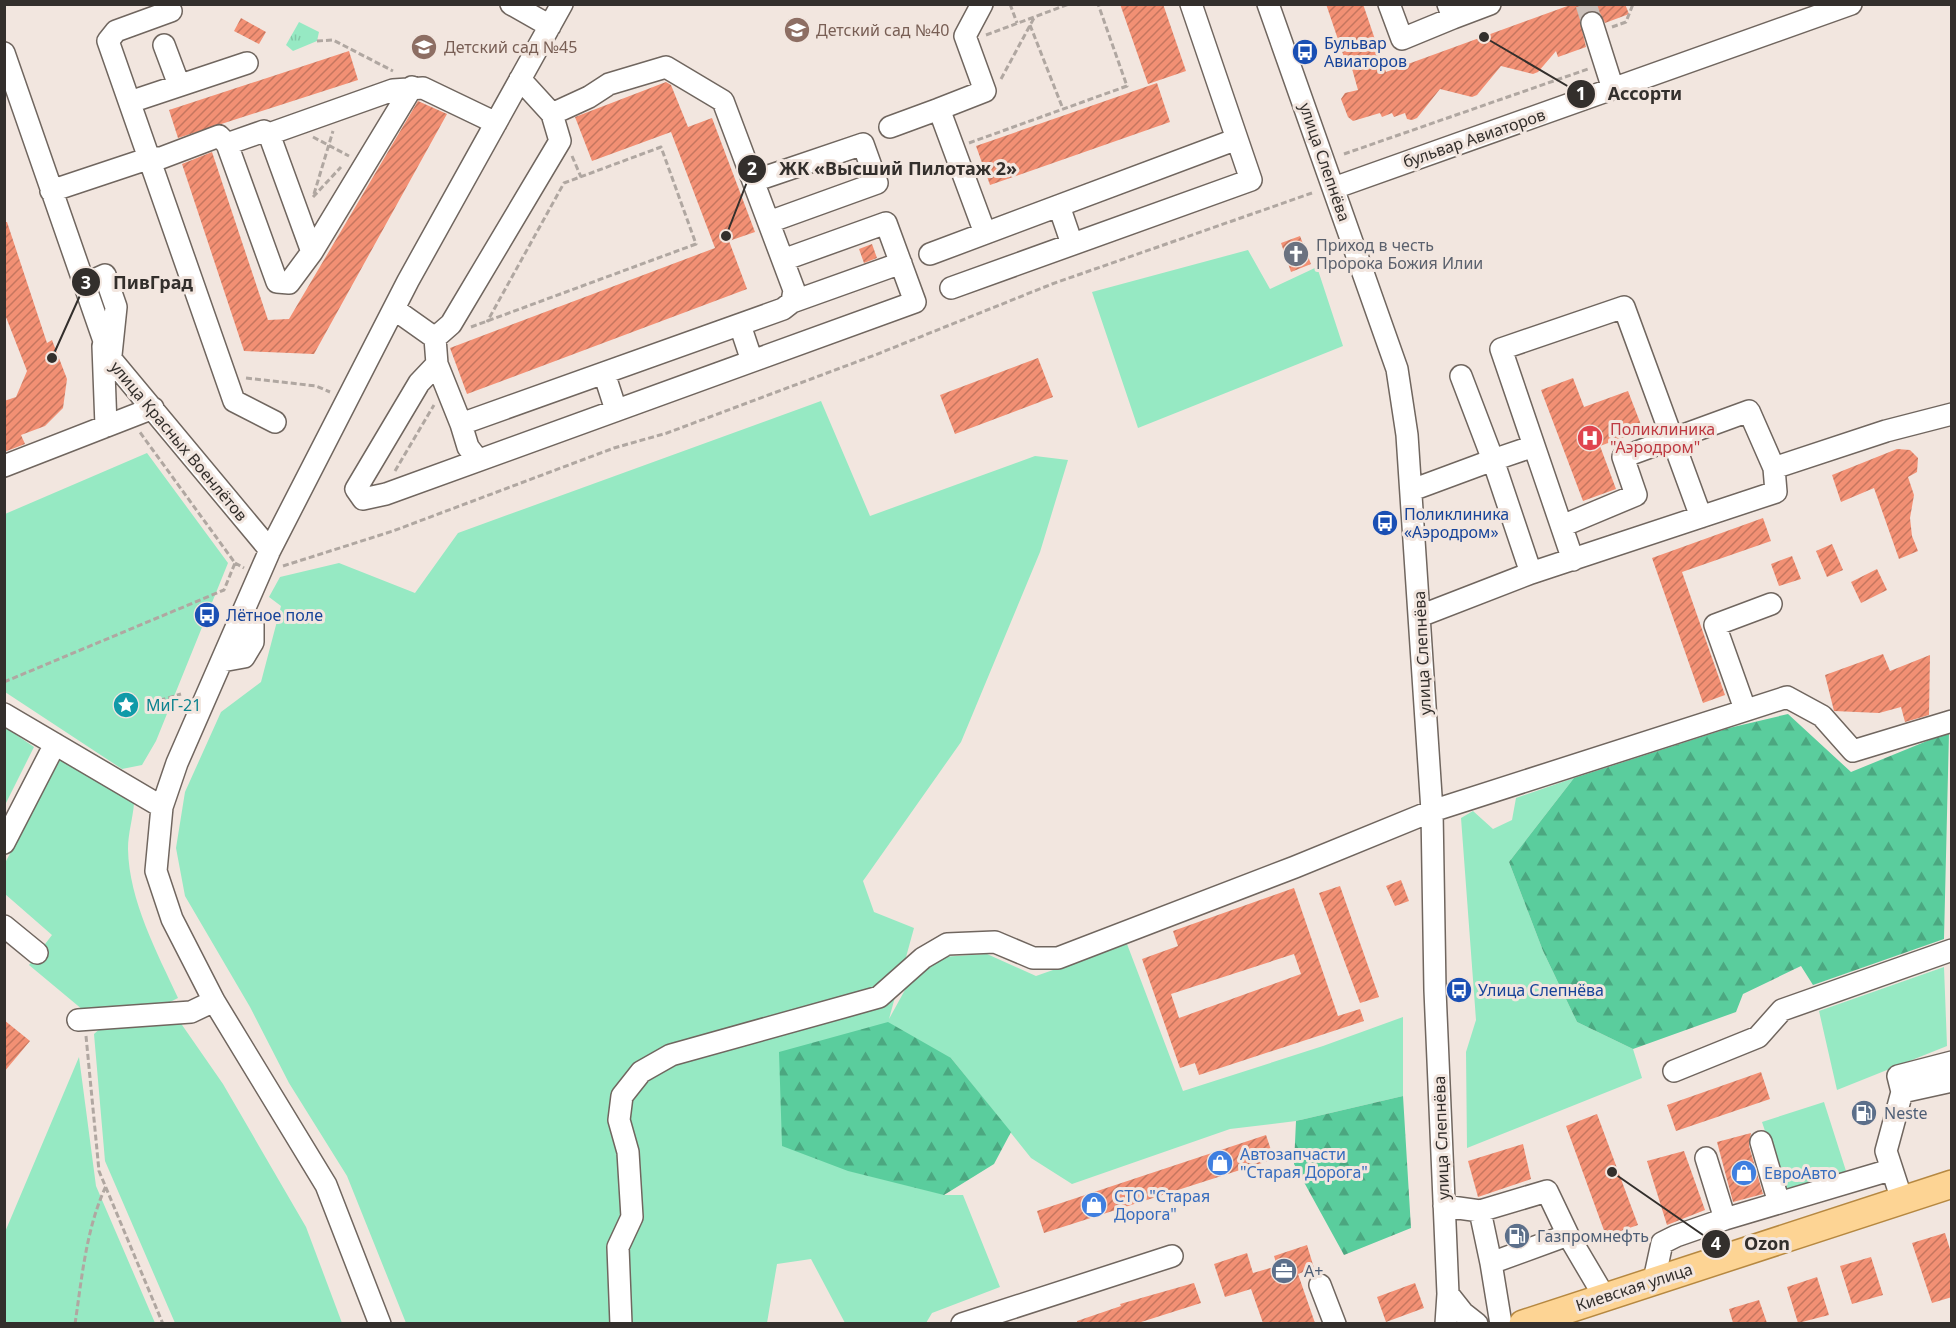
<svg xmlns="http://www.w3.org/2000/svg" width="1956" height="1328" font-family="'Noto Sans',sans-serif">
<defs>
<pattern id="forest-firs" width="22" height="20" patternUnits="userSpaceOnUse" patternTransform="scale(1.5)"><rect width="22" height="20" fill="#5acd9d"/><path d="M5 1l3.5 6h-7zM16 11l3.5 6h-7z" fill="#4ba780"/></pattern>
<pattern id="park-tufts" width="24" height="20" patternUnits="userSpaceOnUse" patternTransform="scale(1.5)"><rect width="24" height="20" fill="#96e9c3"/><path d="M3 7l-1-3M5 7V3M7 7l1-3M15 17l-1-3M17 17v-4M19 17l1-3" fill="none" stroke="#82c8a8"/></pattern>
<pattern id="building-hatch" width="6" height="6" patternUnits="userSpaceOnUse" patternTransform="scale(1.5)"><rect width="6" height="6" fill="#f29074"/><path d="M-1 1l2-2M0 6l6-6M5 7l2-2" fill="none" stroke="#c5765f"/></pattern>
</defs>
<rect width="100%" height="100%" fill="#f2e6df"/>
<!-- green -->
<path fill="#96e9c3" d="M1248 250 1270 289 1317 267 1343 346 1138 428 1092 292Z
M821 401 870 516 1035 456 1068 460 1040 552 961 742 863 881 874 912 914 928 889 1019 906 988 941 957 987 954 1036 976 1127 944 1183 1091 1323 1046 1403 1017V1096L1296 1121 1230 1129 1072 1184 1031 1158 951 1058 944 1195H963L1000 1287 932 1313 926 1323H845L811 1259 777 1264 767 1323H406L347 1176 289 1083 250 1007 185 896 176 848 185 792 221 712 261 682 281 606 269 597 280 577 339 563 415 593 458 533Z
M147 453 228 563 156 741 142 765 122 769 5 692V514Z
M5 727 34 747 5 805Z
M61 758 134 803C133 818 128 833 128 849 129 901 157 952 178 998L170 1002 83 1010 29 965 52 935 5 894V863Z
M1574 778 1509 862 1543 951 1577 1022 1633 1049 1642 1078 1467 1148 1466 1052 1476 1020 1461 818 1473 811 1493 829 1512 820 1516 798Z
M1944 967 1947 1046 1837 1090 1819 1011Z
M180 1022 223 1084 306 1227 342 1323H175L105 1161 94 1034 104 1025Z
M79 1057 96 1186 155 1323H5V1232Z
M1824 1102 1846 1171 1785 1191 1762 1122Z"/>
<!-- forest -->
<path fill="url(#forest-firs)" d="M1788 714 1851 772 1949 732 1944 939 1813 985 1801 966 1743 994 1736 1012 1633 1049 1577 1022 1543 951 1509 862 1574 778 1729 728Z
M888 1022 951 1058 1011 1132 994 1164 944 1195 848 1171 782 1146 779 1052Z
M1403 1096 1411 1228 1344 1255 1294 1164 1296 1121Z"/>
<!-- park -->
<path fill="url(#park-tufts)" d="M299 22 319 32 317 41 293 51 286 45Z"/>
<!-- building -->
<path fill="url(#building-hatch)" fill-rule="evenodd" d="M1120 4H1163L1186 71 1148 84Z
M1326 4H1363L1386 72 1573 4H1625L1629 14 1605 23 1600 13 1588 11 1580 21 1586 47 1558 57 1556 51 1538 72 1533 74 1501 66 1477 95 1472 97 1440 89 1417 118 1412 120 1407 119 1405 113 1394 117 1392 113 1382 117 1380 113 1353 121 1348 117 1341 99 1345 93 1358 90 1351 65 1347 66Z
M241 18 266 32 259 44 234 31Z
M349 51 358 80 178 138 169 110Z
M666 82 671 85 688 127 712 118 755 232 729 241 747 289 467 394 450 348 715 248 671 132 592 161 575 117Z
M1157 83 1170 122 990 185 976 146Z
M418 101 447 114 314 354 244 351 182 164 212 152 268 320 289 319Z
M4 222H7L47 343 52 340 67 379 63 408 45 426 21 435 25 444 4 452V401L16 397 27 371 4 312Z
M1300 236 1311 264 1291 272 1281 243Z
M872 244 877 258 864 263 859 249Z
M1038 358 1053 397 955 434 940 395Z
M1573 378 1584 407 1628 391 1643 430 1600 446 1616 489 1583 501 1541 390Z
M1897 449 1910 450 1918 458 1917 472 1908 477 1914 495 1910 518 1912 536 1918 551 1899 559 1874 488 1841 502 1832 475Z
M1763 518 1771 541 1682 572 1725 695 1703 703 1652 558Z
M1832 544 1843 570 1827 577 1816 551Z
M1792 556 1801 579 1779 586 1771 564Z
M1877 569 1887 590 1861 603 1851 582Z
M1883 654 1890 671 1930 655 1929 715 1905 722 1901 707 1879 713 1834 711 1825 675Z
M1401 880 1409 901 1395 906 1386 886Z
M1340 886 1379 997 1360 1003 1319 893Z
M1294 888 1338 1016 1360 1009 1364 1021 1199 1075 1195 1063 1180 1068 1142 959 1178 946 1173 931ZM1294 954 1301 974 1179 1018 1171 994Z
M4 1020 30 1041 4 1072Z
M1761 1072 1770 1099 1676 1131 1667 1105Z
M1597 1114 1638 1225 1606 1236 1566 1126Z
M1751 1133 1749 1146 1763 1194 1733 1202 1717 1142Z
M1266 1135 1274 1159 1044 1233 1037 1211Z
M1523 1144 1531 1179 1478 1197 1468 1161Z
M1684 1151 1705 1210 1667 1225 1647 1161Z
M1945 1233 1952 1256V1297L1932 1303 1912 1243Z
M1307 1245 1314 1268 1298 1274 1315 1323H1263L1251 1289 1225 1297 1214 1264 1247 1253 1253 1273 1277 1266 1274 1256Z
M1871 1257 1883 1295 1852 1304 1840 1266Z
M1817 1277 1829 1315 1798 1323 1787 1287Z
M1194 1283 1201 1303 1138 1323H1077V1321L1121 1306 1120 1304Z
M1415 1283 1424 1308 1386 1322 1377 1297Z
M1759 1300 1767 1323H1733L1729 1309Z"/>
<g fill="none" stroke-linecap="round" stroke-linejoin="round">
<!-- minor-tunnel -->
<path stroke="#ccc1bb" stroke-width="21" stroke-dasharray="21 10" stroke-linecap="butt" d="M1586 4 1592 23"/>
<!-- minor casing -->
<g stroke="#70665f" stroke-width="24">
<path id="minor" d="M511 4 550 26
M982 4 965 36 985 91 939 109 985 233
M1268 4 1397 369 1407 435 1432 811 1435 990 1448 1294 1446 1324
M1389 4 1402 39 1453 18 1448 4
M171 11 116 31 108 41 234 401 275 422
M1453 18 1490 4
M1592 23 1613 89
M164 45 179 85
M4 53 110 358 270 550
M412 87 312 252 269 134 393 90 423 88 496 123
M130 102 247 63
M890 127 939 109
M269 134 264 131 227 144 277 282 289 283 312 252
M754 181 863 144 877 183 769 222
M1334 188 1851 4
M51 191 150 158H161L219 136 227 144
M1059 206 1072 244
M930 254 1237 139
M85 284 105 275 116 307 111 355
M951 288 1251 180 1191 4
M792 302 901 263
M394 309 435 338 451 324 560 141 552 114 520 79
M740 325 752 361
M435 338 437 364 461 424 783 309 792 302 794 290 723 101 666 67 609 84 589 97 552 114
M103 346 106 426
M437 364 419 383 356 489 363 499 386 494 915 302 886 223 783 260
M604 373 616 410
M461 424 468 447 478 460
M4 466 153 408
M1412 490 1493 460 1461 376
M1562 526 1636 495 1623 457 1749 411 1774 468
M1573 560 1501 349 1624 307 1701 517
M1531 573 1776 492 1774 468 1886 431 1952 414
M1420 616 1531 573 1493 460 1534 446
M222 661 244 657 253 642V625L242 614
M1745 709 1715 625 1771 604
M4 714 162 807
M4 843 55 744
M4 926 37 953
M78 1020 191 1012 214 1001
M1674 1071 1758 1037 1782 1010 1952 950
M1902 1092 1952 1081
M1761 1142 1779 1203
M1706 1158 1725 1219 1890 1170
M1902 1200 1886 1151 1902 1092 1898 1076 1952 1062
M1444 1206 1480 1211
M1491 1263 1480 1211 1547 1191 1568 1235
M1654 1280 1662 1243 1676 1236 1725 1219
M1320 1285 1335 1324
M1448 1294 1463 1313 1477 1324
M380 1324 326 1185 214 1001 172 919 156 871 162 807 177 763 270 550 408 281 562 4
M621 1324 618 1247 632 1217 628 1152 619 1120 622 1096 641 1072 671 1055 879 997 923 958 947 944 995 942 1033 958H1058L1295 867 1432 811 1787 697 1822 716 1853 751 1952 721
M962 1324 1172 1256
M1501 1324 1491 1263 1568 1235 1604 1296"/>
</g>
<!-- major casing -->
<g stroke="#b68841" stroke-width="30">
<path id="major" d="M1523 1324 1952 1184"/>
</g>
<!-- path -->
<path stroke="#b0a7a1" stroke-width="3" stroke-dasharray="6 3" stroke-linecap="butt" d="M1010 4 1017 23
M1030 25 1063 109
M1612 27 1626 22 1633 4
M986 35 1069 4
M317 41 333 40 393 71
M1001 79 1034 18
M313 137 349 156
M969 143 1127 86 1098 4
M1344 154 1588 69
M572 156 581 177
M314 194 333 131
M313 197 341 167
M471 327 696 244 661 147 564 183 487 322
M246 378 316 386 330 392
M395 471 434 405
M235 563 244 568
M283 566 393 531 614 448 667 433 875 355 1052 284 1312 193
M4 682 224 590 235 563 139 431
M151 703 181 694
M86 1036 99 1171 163 1324
M75 1324C82 1277 86 1229 106 1186"/>
<!-- minor -->
<use href="#minor" stroke="#fff" stroke-width="21"/>
<!-- major -->
<use href="#major" stroke="#fdd494" stroke-width="27"/>
</g>
<!-- icons -->
<defs>
<g id="school-disc" transform="scale(1.35)"><circle r="9.5" fill="#8d6e63" stroke="#f2e6df"/><path d="M0-5L7-2L0 1L-7-2ZM-4 1L0 2.5L4 1V4Q0 6-4 4Z" fill="#fff"/></g>
<g id="bus-disc" transform="scale(1.35)"><circle r="9.5" fill="#1a4fb4" stroke="#f2e6df"/><path d="M-5-6H5V4H4V6H2V4H-2V6H-4V4H-5ZM-3.5-4V0h7V-4ZM-3.5 1.2v1.5H-2V1.2ZM2 1.2v1.5H3.5V1.2Z" fill="#fff"/></g>
<g id="church-disc" transform="scale(1.35)"><circle r="9.5" fill="#6b7280" stroke="#f2e6df"/><path d="M-1.2-6h2.4v3.5h3.3v2.4h-3.3V6h-2.4V-.1h-3.3v-2.4h3.3Z" fill="#fff"/></g>
<g id="hospital-disc" transform="scale(1.35)"><circle r="9.5" fill="#e0444e" stroke="#f2e6df"/><path d="M-5-5h3v3.5h4V-5h3V5h-3V1.5h-4V5h-3Z" fill="#fff"/></g>
<g id="sight-disc" transform="scale(1.35)"><circle r="9.5" fill="#0f9aa8" stroke="#f2e6df"/><path d="M0-6L1.8-2.2L6-1.7L2.9 1.2L3.7 5.4L0 3.3L-3.7 5.4L-2.9 1.2L-6-1.7L-1.8-2.2Z" fill="#fff"/></g>
<g id="fuel-disc" transform="scale(1.35)"><circle r="9.5" fill="#5c6f8a" stroke="#f2e6df"/><path d="M-5.5-6h7V0h2V4h1.3V-2.5L3-4.5l.8-.8L6-3V5H2.5V1h-1V6h-7ZM-4.2-4.7v3.2H.2V-4.7Z" fill="#fff"/></g>
<g id="shop-disc" transform="scale(1.35)"><circle r="9.5" fill="#3f7fe0" stroke="#f2e6df"/><path d="M-5-2.5h2.3a2.7 3.5 0 0 1 5.4 0H5L5.5 6h-11ZM-1.5-2.5h3a1.5 2.3 0 0 0-3 0Z" fill="#fff"/></g>
<g id="office-disc" transform="scale(1.35)"><circle r="9.5" fill="#5c6f8a" stroke="#f2e6df"/><path d="M-6-3h4V-5.5h4V-3h4V5H-6ZM-1-4.5V-3h2v-1.5ZM-6 0V1H6V0Z" fill="#fff"/></g>
</defs>
<g fill-rule="evenodd">
<use href="#school-disc" x="797" y="30"/>
<use href="#school-disc" x="424" y="47"/>
<use href="#bus-disc" x="1305" y="52"/>
<use href="#church-disc" x="1296" y="254"/>
<use href="#hospital-disc" x="1590" y="438"/>
<use href="#bus-disc" x="1385" y="523"/>
<use href="#bus-disc" x="207" y="615"/>
<use href="#sight-disc" x="126" y="705"/>
<use href="#bus-disc" x="1459" y="990"/>
<use href="#fuel-disc" x="1864" y="1113"/>
<use href="#shop-disc" x="1220" y="1163"/>
<use href="#shop-disc" x="1744" y="1173"/>
<use href="#shop-disc" x="1094" y="1205"/>
<use href="#fuel-disc" x="1517" y="1236"/>
<use href="#office-disc" x="1284" y="1271"/>
</g>
<g text-anchor="middle" stroke-width="6" stroke-linejoin="round" paint-order="stroke">
<!-- education labels -->
<g font-size="16" fill="#785e54" stroke="#f2e6df" text-anchor="start">
<text x="816" y="36">Детский сад №40</text>
<text x="444" y="53">Детский сад №45</text>
</g>
<!-- transit labels -->
<g font-size="16" fill="#164399" stroke="#f2e6df" text-anchor="start">
<text x="1324" y="49">Бульвар<tspan x="1324" dy="18">Авиаторов</tspan></text>
<text x="1404" y="520">Поликлиника<tspan x="1404" dy="18">«Аэродром»</tspan></text>
<text x="226" y="621">Лётное поле</text>
<text x="1478" y="996">Улица Слепнёва</text>
</g>
<!-- street labels -->
<g font-size="16" fill="#332f2c" stroke="#f2e6df">
<text transform="translate(1474 138) rotate(-19)" y="6">бульвар Авиаторов</text>
<text transform="translate(1325 162) rotate(71)" y="6">улица Слепнёва</text>
<text transform="translate(179 441) rotate(50)" y="6">улица Красных Военлётов</text>
<text transform="translate(1422 653) rotate(-93)" y="6">улица Слепнёва</text>
<text transform="translate(1441 1138) rotate(-92)" y="6">улица Слепнёва</text>
<text transform="translate(1634 1287) rotate(-18)" y="6">Киевская улица</text>
</g>
<!-- worship labels -->
<g font-size="16" fill="#5b616d" stroke="#f2e6df" text-anchor="start">
<text x="1316" y="251">Приход в честь<tspan x="1316" dy="18">Пророка Божия Илии</tspan></text>
</g>
<!-- health labels -->
<g font-size="16" fill="#be3a42" stroke="#f2e6df" text-anchor="start">
<text x="1610" y="435">Поликлиника<tspan x="1610" dy="18">"Аэродром"</tspan></text>
</g>
<!-- culture labels -->
<g font-size="16" fill="#0d838f" stroke="#f2e6df" text-anchor="start">
<text x="146" y="711">МиГ-21</text>
</g>
<!-- service labels -->
<g font-size="16" fill="#4e5e75" stroke="#f2e6df" text-anchor="start">
<text x="1884" y="1119">Neste</text>
<text x="1537" y="1242">Газпромнефть</text>
<text x="1304" y="1277">А+</text>
</g>
<!-- shop labels -->
<g font-size="16" fill="#366cbe" stroke="#f2e6df" text-anchor="start">
<text x="1240" y="1160">Автозапчасти<tspan x="1240" dy="18">"Старая Дорога"</tspan></text>
<text x="1764" y="1179">ЕвроАвто</text>
<text x="1114" y="1202">СТО "Старая<tspan x="1114" dy="18">Дорога"</tspan></text>
</g>
</g>
<!-- callouts -->
<path fill="none" stroke="#332f2c" stroke-width="2" d="M1484 37L1581 94M726 236L752 169M52 358L86 282M1612 1172L1716 1244"/>
<g fill="#332f2c" stroke="#f2e6df" stroke-width="2">
<circle cx="1484" cy="37" r="6"/>
<circle cx="726" cy="236" r="6"/>
<circle cx="52" cy="358" r="6"/>
<circle cx="1612" cy="1172" r="6"/>
<circle cx="1581" cy="94" r="15"/>
<circle cx="752" cy="169" r="15"/>
<circle cx="86" cy="282" r="15"/>
<circle cx="1716" cy="1244" r="15"/>
</g>
<g font-size="18" text-anchor="middle" font-weight="bold" fill="#fff">
<text x="1581" y="100">1</text>
<text x="752" y="175">2</text>
<text x="86" y="289">3</text>
<text x="1716" y="1250">4</text>
</g>
<g font-size="18" text-anchor="middle" font-weight="bold" fill="#332f2c" stroke="#f2e6df" stroke-width="6" stroke-linejoin="round" paint-order="stroke">
<text x="1645" y="100">Ассорти</text>
<text x="898" y="175">ЖК «Высший Пилотаж 2»</text>
<text x="153" y="289">ПивГрад</text>
<text x="1767" y="1250">Ozon</text>
</g>
<!-- border -->
<rect width="1956" height="1328" fill="none" stroke="#332f2c" stroke-width="12"/>
</svg>
